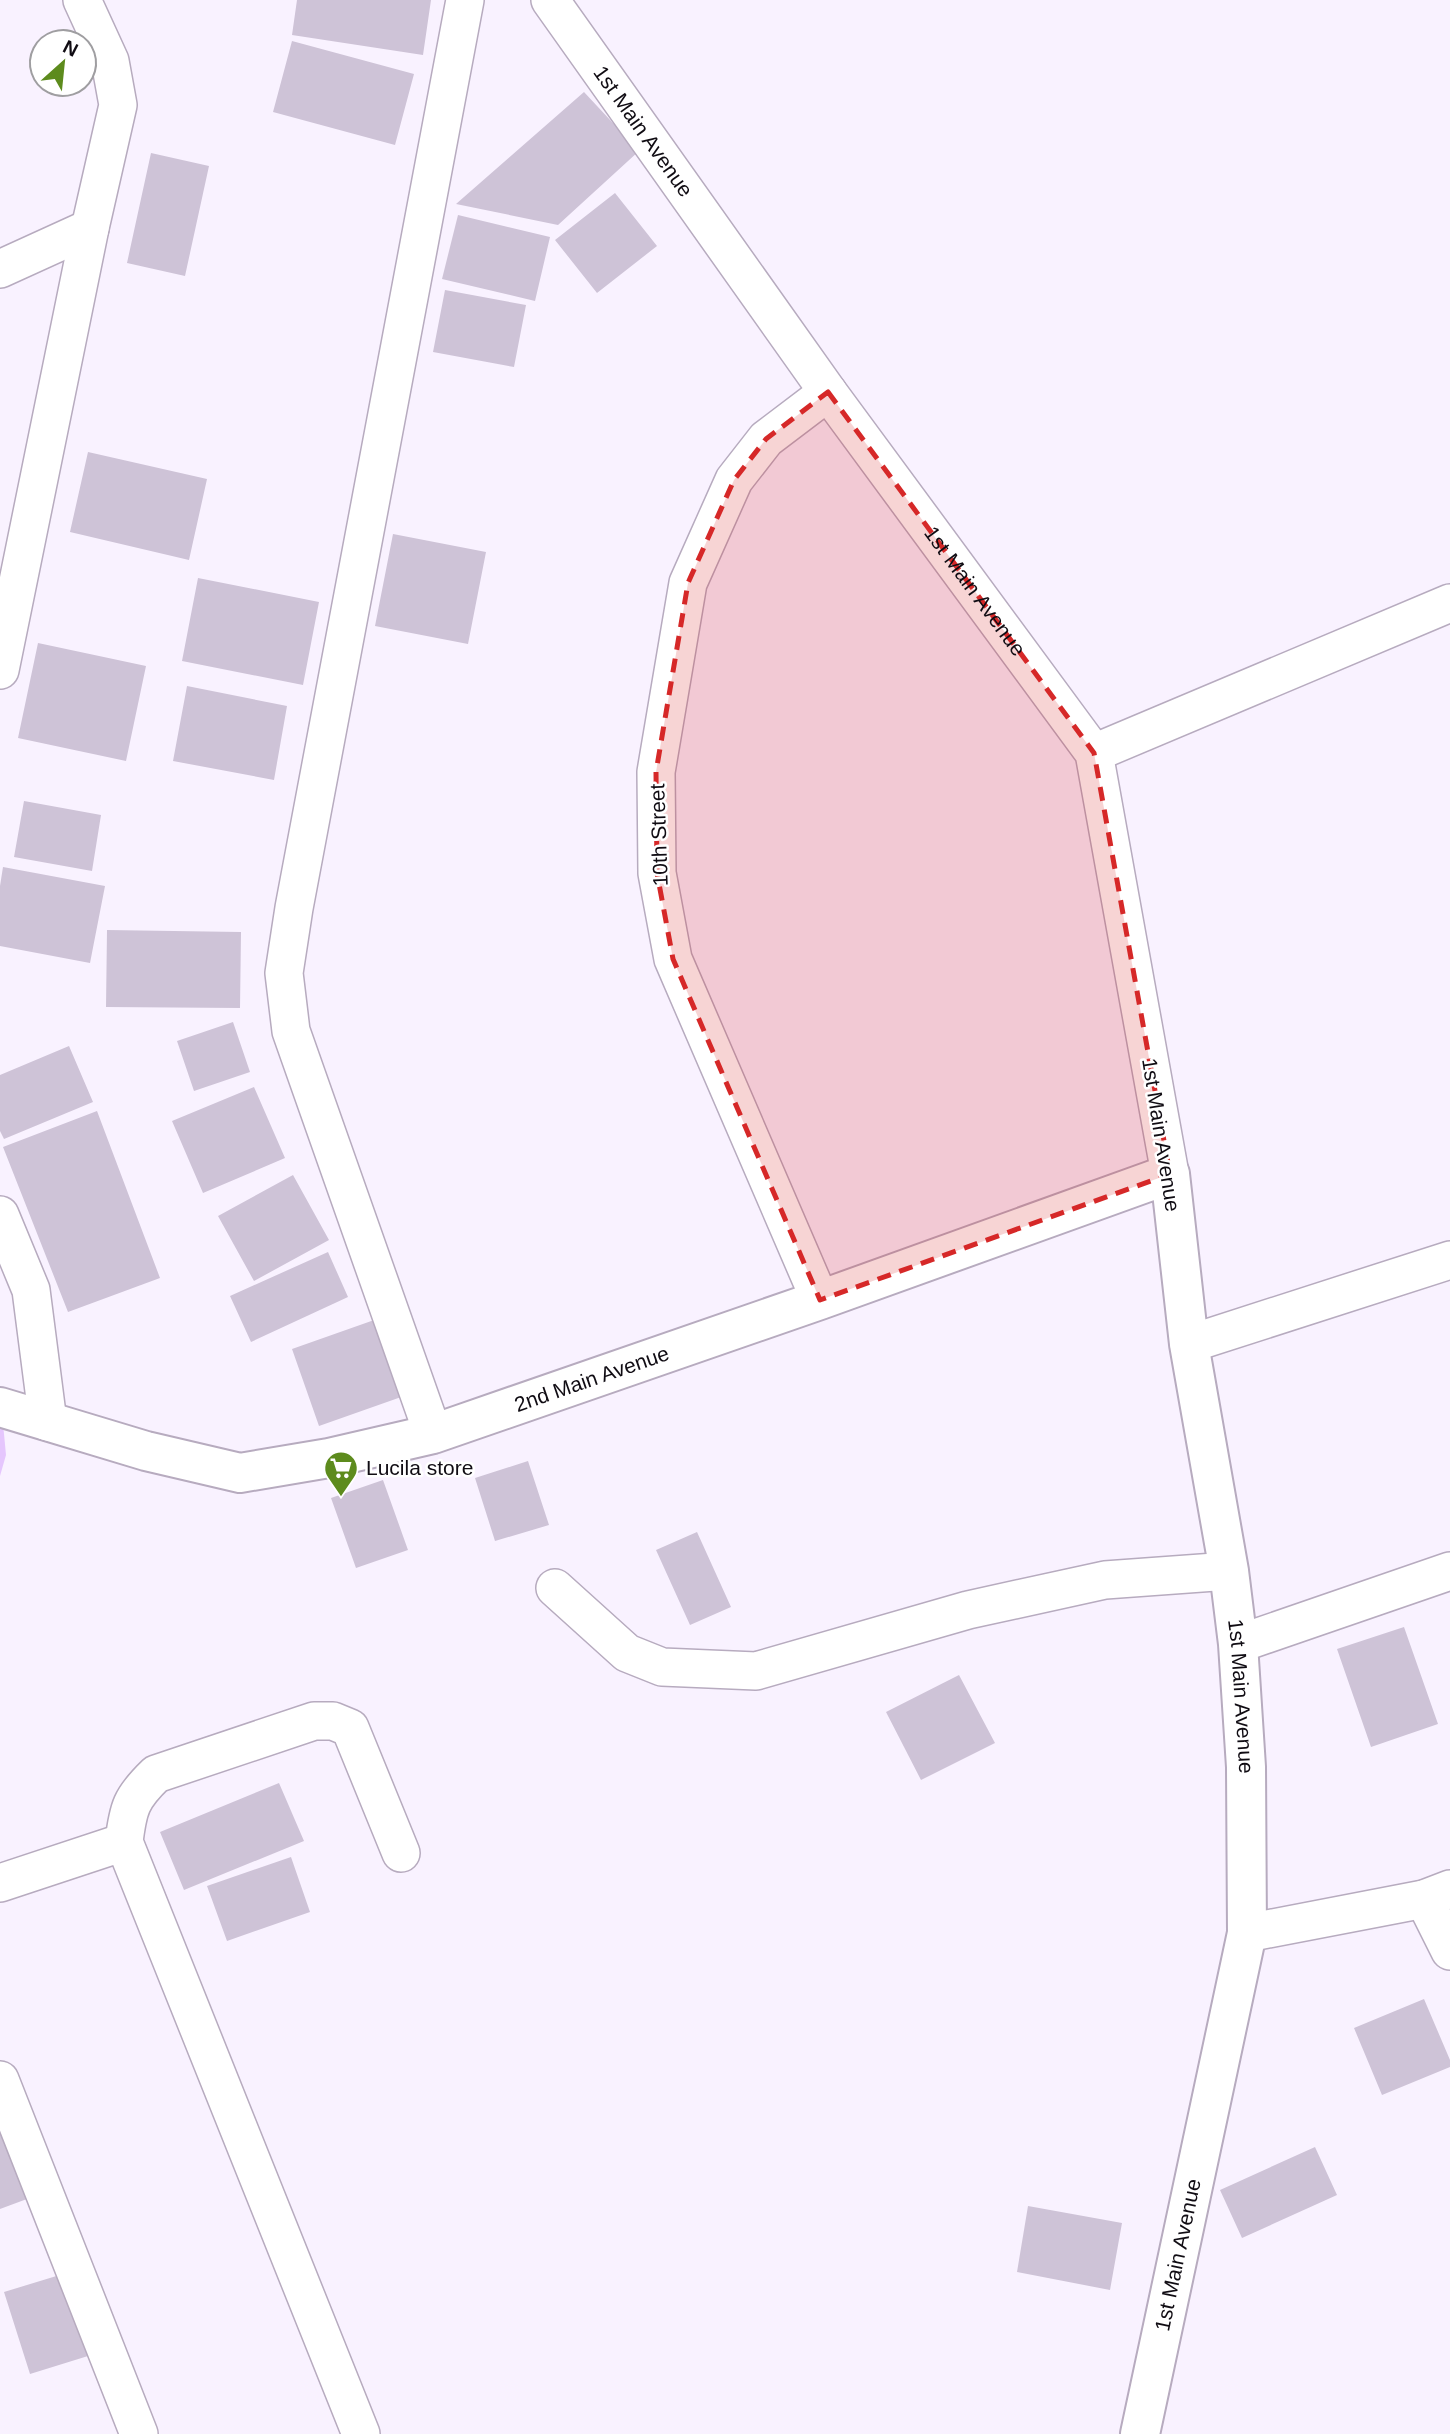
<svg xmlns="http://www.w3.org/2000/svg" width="1450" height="2434" font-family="Arial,sans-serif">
<rect width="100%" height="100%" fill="#f9f2ff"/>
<!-- green -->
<path fill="#e5c6fd" d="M0 1412 2 1413 6 1455 0 1476Z"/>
<!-- building -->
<path fill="#cec3d7" d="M297 0H431L423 55 292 35Z
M292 41 414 74 395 145 273 112Z
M584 92 639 151 558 225 456 204Z
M151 153 209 166 185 276 127 263Z
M615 193 657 246 597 293 555 240Z
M458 215 550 237 535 301 442 279Z
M445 290 526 305 514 367 433 352Z
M88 452 207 479 189 560 70 532Z
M393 534 486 552 468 644 375 626Z
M198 578 319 602 303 685 182 661Z
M38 643 146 666 126 761 18 738Z
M187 686 287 706 274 780 173 761Z
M24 801 101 815 92 871 14 857Z
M3 867 105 886 90 963 0 946V886Z
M107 930 241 932 240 1008 106 1007Z
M233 1022 250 1072 194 1091 177 1041Z
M69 1046 93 1102 4 1139 0 1131V1075Z
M254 1087 285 1158 203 1193 172 1121Z
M97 1111 160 1278 68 1312 3 1147Z
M293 1175 329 1240 254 1281 218 1216Z
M328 1252 348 1297 251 1342 230 1296Z
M377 1319 404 1396 319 1426 292 1349Z
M528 1461 549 1525 495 1541 475 1478Z
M383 1480 408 1550 356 1568 331 1498Z
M697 1532 731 1607 690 1625 656 1550Z
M1404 1627 1438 1724 1371 1747 1337 1649Z
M959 1675 995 1743 921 1780 886 1712Z
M279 1783 304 1841 184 1890 160 1832Z
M291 1857 310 1912 227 1941 207 1886Z
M1424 1999 1450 2060V2067L1382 2095 1354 2028Z
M0 2107 35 2196 0 2209Z
M1315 2147 1337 2195 1242 2238 1220 2190Z
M1028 2206 1122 2223 1110 2290 1017 2272Z
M63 2274 88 2356 30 2374 4 2292Z"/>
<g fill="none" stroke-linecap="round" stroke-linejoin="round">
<!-- minor casing -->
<g stroke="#b7abbf" stroke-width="40">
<g id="minor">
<path id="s1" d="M550 0 828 392 1094 753 1170 1174"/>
<path d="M0 269 90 228"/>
<path d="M0 670 90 228 118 105 110 61 82 0"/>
<path d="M1094 753 1450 603"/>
<path d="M0 1215 31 1290 48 1422"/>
<path d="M820 1300 673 959 657 873 656 772 688 583 734 480 766 439 828 392"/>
<path d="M1189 1344 1450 1260"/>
<path d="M433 1434 291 1031 284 973 294 908 465 0"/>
<path d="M555 1588 627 1653 662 1667 756 1671 968 1610 1105 1580 1229 1571"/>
<path d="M1238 1644 1450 1571"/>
<path d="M0 1883 124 1842"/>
<path d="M1424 1899 1450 1951"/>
<path d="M1247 1933 1424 1899 1450 1889"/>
<path d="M0 2080 139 2434"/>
<path d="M361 2434 124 1842C128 1808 131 1798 156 1774L314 1721H333L350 1728 401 1853"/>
</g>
</g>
<!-- tertiary casing -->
<g stroke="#b7abbf" stroke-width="42">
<g id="tertiary">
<path id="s2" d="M0 1407 146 1451 240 1473 329 1458 433 1434 820 1300 1170 1174 1189 1344 1229 1571 1238 1644 1246 1767 1247 1933 1140 2434"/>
</g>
</g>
<!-- minor -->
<use href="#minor" stroke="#fff" stroke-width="37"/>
<!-- tertiary -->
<use href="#tertiary" stroke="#fff" stroke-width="38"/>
</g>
<!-- marked area -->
<path fill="#d62828" fill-opacity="0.2" stroke="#d62828" stroke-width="5" stroke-dasharray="14 9" stroke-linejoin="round" d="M828 392 1094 753 1170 1174 820 1300 673 959 657 873 656 772 688 583 734 480 766 439Z"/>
<!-- icons -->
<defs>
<g id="supermarket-pin" transform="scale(1.75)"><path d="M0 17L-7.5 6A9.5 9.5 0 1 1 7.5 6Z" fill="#5d8b1d" stroke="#fff"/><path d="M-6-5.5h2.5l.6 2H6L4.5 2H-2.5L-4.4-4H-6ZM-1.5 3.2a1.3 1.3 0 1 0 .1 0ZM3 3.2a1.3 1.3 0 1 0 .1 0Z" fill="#fff"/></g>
</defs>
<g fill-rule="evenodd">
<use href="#supermarket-pin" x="341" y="1468"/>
</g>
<g text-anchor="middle" stroke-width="5" stroke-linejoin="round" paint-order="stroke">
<!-- street labels -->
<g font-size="21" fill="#100c13" stroke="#fff">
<text dy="7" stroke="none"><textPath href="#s1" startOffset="161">1st Main Avenue</textPath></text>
<text dy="7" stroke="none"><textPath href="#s1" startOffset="728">1st Main Avenue</textPath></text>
<text transform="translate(659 835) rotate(-92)" y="7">10th Street</text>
<text transform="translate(1161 1135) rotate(81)" y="7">1st Main Avenue</text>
<text dy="7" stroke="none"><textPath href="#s2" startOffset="614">2nd Main Avenue</textPath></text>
<text dy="7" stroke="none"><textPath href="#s2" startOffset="1755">1st Main Avenue</textPath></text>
<text transform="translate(1178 2255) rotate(-78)" y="7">1st Main Avenue</text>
</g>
<!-- poi labels -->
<g font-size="21" fill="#100c13" stroke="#fff" text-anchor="start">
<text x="366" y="1475">Lucila store</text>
</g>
</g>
<!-- north arrow -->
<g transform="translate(63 63) rotate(27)"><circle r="33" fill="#ffffff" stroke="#9f9ea1" stroke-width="2"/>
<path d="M0-5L12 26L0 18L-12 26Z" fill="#5d8b1d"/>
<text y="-10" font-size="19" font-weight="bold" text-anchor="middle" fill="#100c13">N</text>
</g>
</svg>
